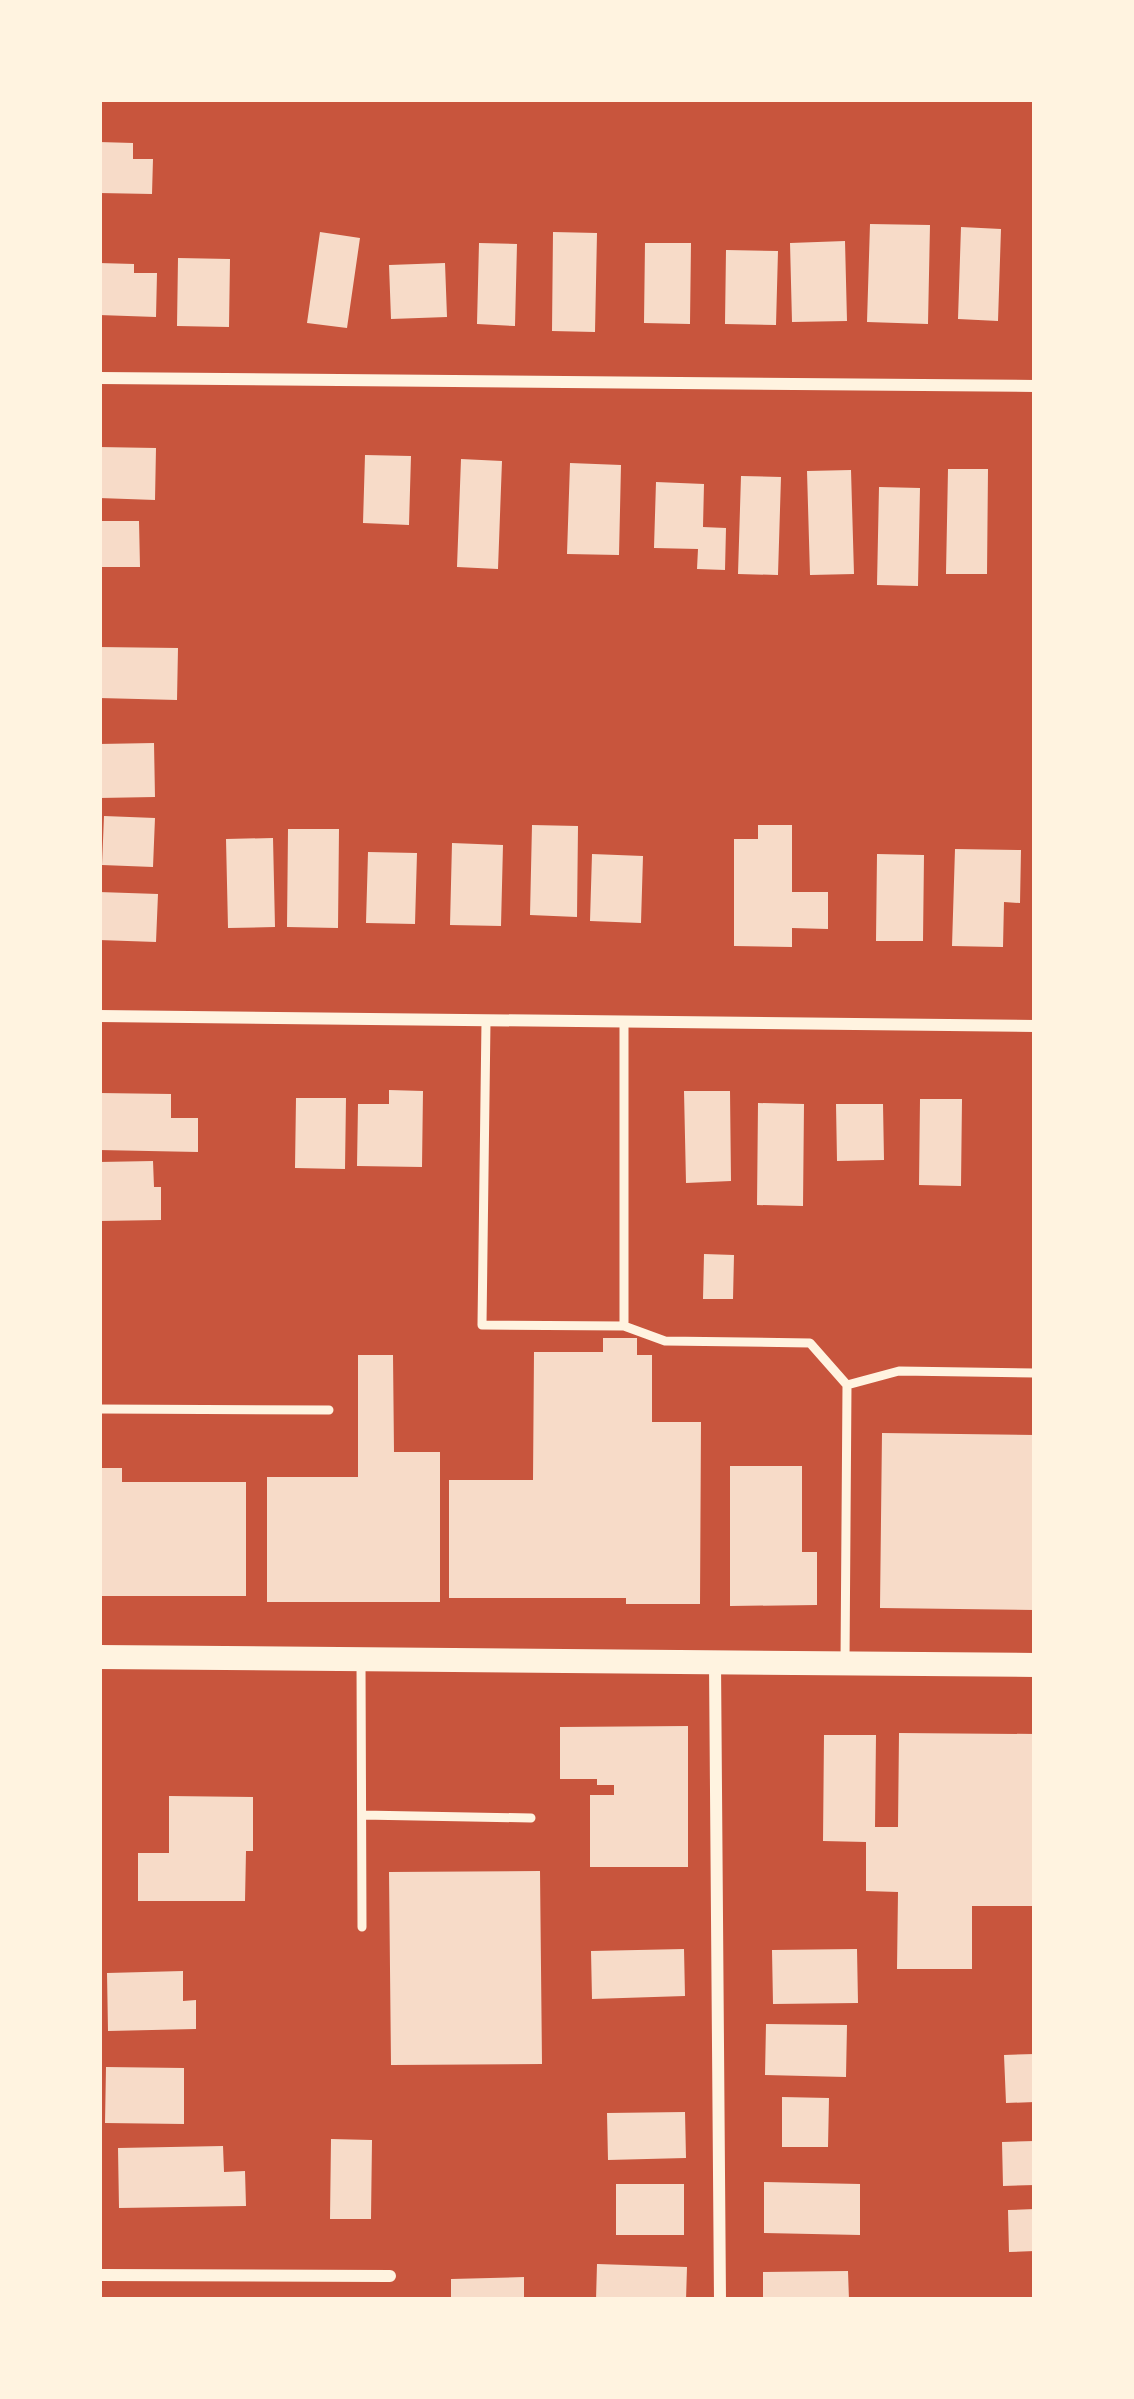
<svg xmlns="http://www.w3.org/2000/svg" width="1134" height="2399" font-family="Bitter,serif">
<rect width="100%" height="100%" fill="#c8553d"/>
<!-- building -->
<path fill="#f7dbc8" d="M99 142 133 143V159H153L152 194 99 193Z
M870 224 930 225 928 324 867 322Z
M961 227 1001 229 998 321 958 319Z
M320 232 360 238 347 328 307 323Z
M553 232 597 233 595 332 552 331Z
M845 241 847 321 792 322 790 243Z
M479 243 517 244 515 326 477 324Z
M645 243H691L690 324 644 323Z
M726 250 778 251 776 325 725 324Z
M178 258 230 259 229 327 177 326Z
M99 263 134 264V273H157L156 317 99 315Z
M445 263 447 317 391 319 389 265Z
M99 447 156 448 155 500 99 498Z
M365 455 411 456 409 525 363 523Z
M461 459 502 461 498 569 457 567Z
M570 463 621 465 619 555 567 554Z
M948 469H988L987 574H946Z
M851 470 854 574 810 575 807 471Z
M741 476 781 477 778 575 738 574Z
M656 482 704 484 703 527 726 528 725 570 697 569 698 549 654 548Z
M879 487 920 488 918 586 877 585Z
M99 521H139L140 567H99Z
M99 647 178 648 177 700 99 698Z
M154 743 155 797 99 798V744Z
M104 816 155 818 153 867 102 865Z
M532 825 578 826 577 917 530 915Z
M758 825H792V892H828V929L792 928V947L734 946V839H758Z
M288 829H339L338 928 287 927Z
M273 838 275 927 228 928 226 839Z
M452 843 503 845 501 926 450 925Z
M955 849 1021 850 1020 903 1004 902 1003 947 952 946Z
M368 852 417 853 415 924 366 923Z
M592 854 643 856 641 923 590 921Z
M877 854 924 855 923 941H876Z
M99 892 158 894 156 942 99 940Z
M389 1090 423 1091 422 1167 357 1166 358 1104H389Z
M684 1091H730L731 1181 686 1183Z
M100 1093 171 1094V1118H198V1152L99 1150Z
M296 1098H346L345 1169 295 1168Z
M920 1099H962L961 1186 919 1185Z
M758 1103 804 1104 803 1206 757 1205Z
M836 1104H883L884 1160 837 1161Z
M153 1161 154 1187H161V1220L99 1221V1162Z
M704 1254 734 1255 733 1299H703Z
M603 1338H637V1355H652V1422H701L700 1604H626V1598H449V1480H533L534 1352H603Z
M358 1355H393L394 1452H440V1602H267V1477H358Z
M882 1433 1035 1435V1610L880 1608Z
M730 1466H802V1552H817V1605L730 1606Z
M99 1468H122V1482H246V1596H99Z
M688 1726V1867H590V1795H614V1785H597V1779H560V1727Z
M899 1733 1035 1734V1906H972V1969H897L898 1892 866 1891V1842L823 1841 824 1735H876L875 1827H898Z
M169 1796 253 1797V1851H246L245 1901H138V1853H169Z
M540 1871 542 2064 391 2065 389 1872Z
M684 1949 685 1996 592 1999 591 1951Z
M857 1949 858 2003 773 2004 772 1950Z
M183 1971V2001L196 2000V2029L108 2031 107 1973Z
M766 2024 847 2025 846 2077 765 2075Z
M1035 2054V2102L1006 2103 1004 2055Z
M106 2067 184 2068V2124L105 2123Z
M782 2097 829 2098 828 2147H782Z
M685 2112 686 2158 608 2160 607 2113Z
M331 2139 372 2140 371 2219H330Z
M1035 2141V2185L1003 2186 1002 2142Z
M223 2146 224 2172 245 2171 246 2206 119 2208 118 2148Z
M764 2182 860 2184V2235L764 2233Z
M616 2184H684V2235H616Z
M1035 2209V2251L1009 2252 1008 2210Z
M597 2264 687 2267 686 2300H596Z
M848 2271 849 2300H763V2272Z
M524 2277V2300H451V2279Z"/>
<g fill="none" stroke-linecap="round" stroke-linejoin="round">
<!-- service -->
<path stroke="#fff3e0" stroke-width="9" d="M486 1021 482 1325 624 1326V1021
M624 1326 665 1341 810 1343 847 1385 845 1663
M847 1385 899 1371 1035 1373
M99 1409 329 1410
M361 1661 362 1927
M362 1815 531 1818"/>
<!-- minor -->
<path stroke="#fff3e0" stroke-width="12" d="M99 378 1035 386
M99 1016 1035 1026
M715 1663 720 2300
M99 2275 390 2276"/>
<!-- secondary -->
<path stroke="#fff3e0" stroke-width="24" d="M99 1657 1035 1665"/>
</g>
<!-- border -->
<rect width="1134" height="2399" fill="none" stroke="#fff3e0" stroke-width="204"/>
</svg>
